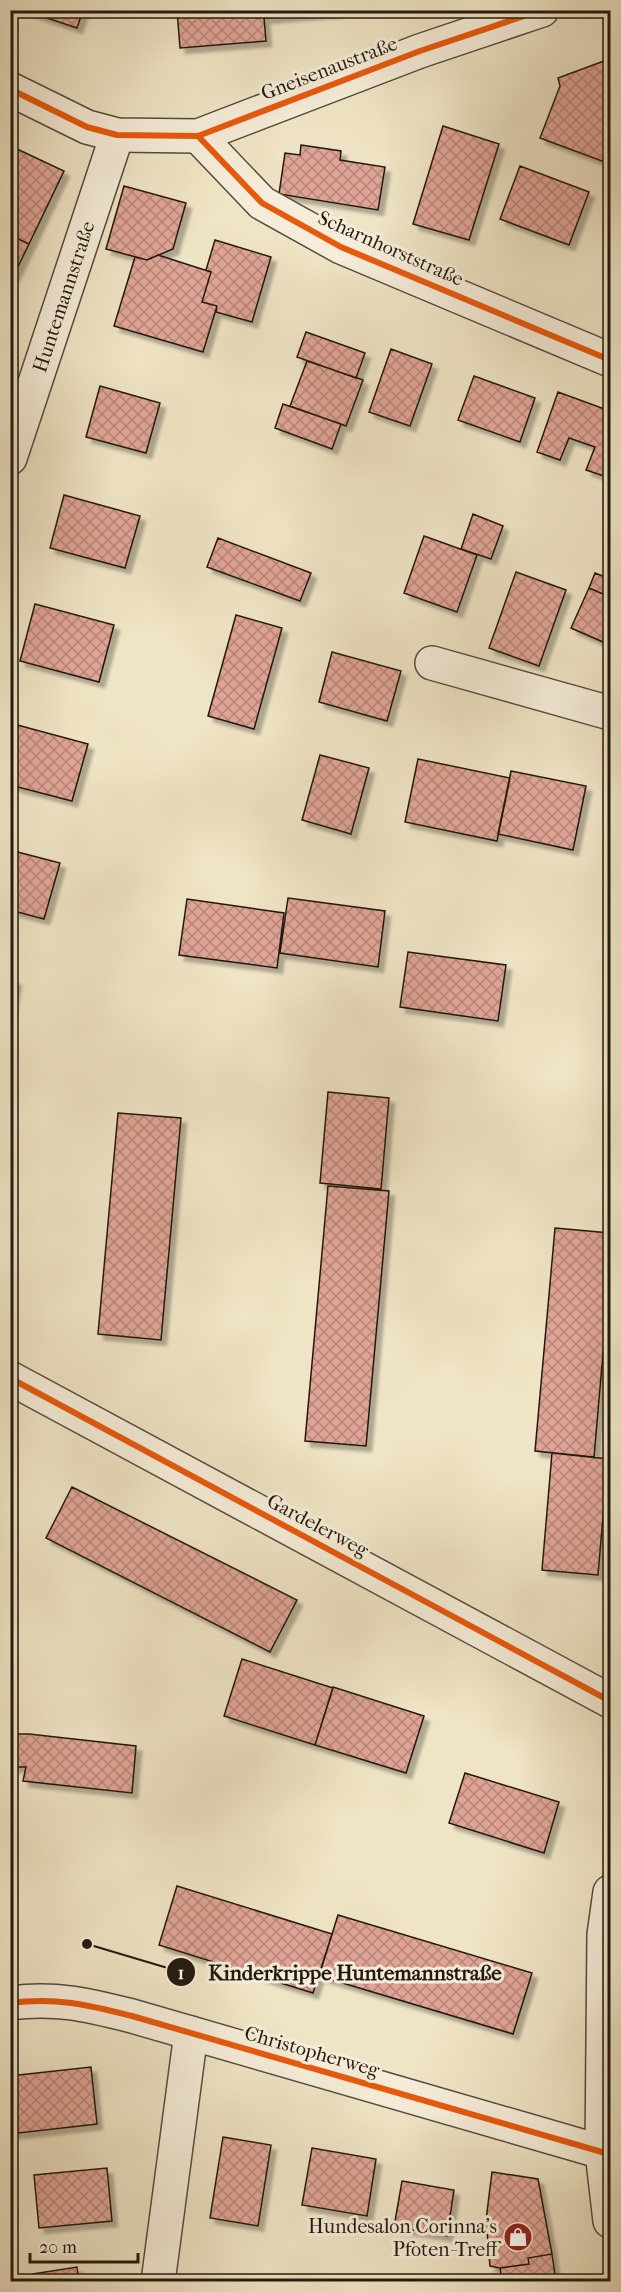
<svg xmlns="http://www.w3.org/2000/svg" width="621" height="2292" font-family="'IM FELL French Canon',serif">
<defs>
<pattern id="building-cross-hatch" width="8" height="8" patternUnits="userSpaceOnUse" patternTransform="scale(1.5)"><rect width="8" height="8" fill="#e0a496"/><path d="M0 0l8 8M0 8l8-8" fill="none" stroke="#b58579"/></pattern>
<filter id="shadow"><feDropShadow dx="5.5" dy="5.5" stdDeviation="1.5" flood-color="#0004"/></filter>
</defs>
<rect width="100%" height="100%" fill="#efe4c5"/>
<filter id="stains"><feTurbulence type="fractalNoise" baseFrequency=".00333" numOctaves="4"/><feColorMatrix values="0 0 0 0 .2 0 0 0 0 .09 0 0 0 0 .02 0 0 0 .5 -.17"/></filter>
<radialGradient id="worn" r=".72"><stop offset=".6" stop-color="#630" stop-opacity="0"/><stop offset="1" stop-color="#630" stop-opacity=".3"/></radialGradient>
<!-- building -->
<path fill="url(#building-cross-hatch)" stroke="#21190e" stroke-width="1.5" filter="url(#shadow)" d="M23 10H83L77 28Z
M177 10H337V12L264 18 266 41 180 48Z
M604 61 610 73V164L540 138 560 86 558 78Z
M443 126 499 144 469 240 413 224Z
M301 145 341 151 340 160 385 167 378 210 279 194 285 153 300 155Z
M17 149 64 171 29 244 10 235V164Z
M520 166 589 192 569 245 500 219Z
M124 186 186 203 173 249 147 260 106 249Z
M10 235 29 244 10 283Z
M215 240 271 257 252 322 216 312 217 306 202 302 211 272 206 270Z
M158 255 211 272 202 302 217 306 203 352 114 326 135 257 147 260Z
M306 332 365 353 356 378 297 357Z
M391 349 432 364 410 426 369 412Z
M307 361 363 380 346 426 290 406Z
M474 376 535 398 520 442 458 420Z
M100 386 160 403 146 453 86 437Z
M558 392 610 411V478L586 470 595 447 569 438 560 460 537 452Z
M283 404 341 424 332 449 275 428Z
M64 495 140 516 125 568 50 548Z
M473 514 503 526 491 559 461 549Z
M424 536 477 555 457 612 404 593Z
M218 538 311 573 300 601 207 567Z
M516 572 566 590 539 666 489 648Z
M595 573 610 579V597L589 588Z
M589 588 610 597V645L571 628Z
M35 604 114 625 99 682 20 661Z
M236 615 282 628 254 729 208 716Z
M332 652 401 671 387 721 319 702Z
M10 723 88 744 72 801 10 785Z
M320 755 369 768 351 834 302 820Z
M418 759 510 778 497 841 405 822Z
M511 771 586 786 573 850 498 834Z
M10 850 60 863 44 919 10 910Z
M288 898 385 911 378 967 280 953Z
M187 899 284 913 277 968 179 955Z
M408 952 506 965 498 1021 400 1007Z
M10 979 16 980 10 1012Z
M328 1092 389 1098 381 1189 320 1183Z
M118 1113 181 1118 161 1340 98 1334Z
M328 1186 389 1191 366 1446 305 1441Z
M555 1228 610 1233V1273L594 1457 535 1451Z
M552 1453 608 1459 598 1575 542 1570Z
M72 1487 297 1600 270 1652 46 1538Z
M242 1659 333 1688 315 1745 224 1716Z
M333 1687 424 1716 406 1773 315 1745Z
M10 1734H29L136 1746 132 1793 23 1781 26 1767H10Z
M465 1773 559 1802 544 1853 449 1823Z
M177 1886 332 1934 313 1993 159 1945Z
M338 1915 532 1973 513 2034 319 1976Z
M91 2067 97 2124 10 2134V2076Z
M223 2137 271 2145 258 2226 210 2218Z
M312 2148 376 2159 367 2216 302 2205Z
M107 2168 112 2221 39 2228 34 2175Z
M492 2172 538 2179 552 2254 528 2258 529 2264 500 2268 490 2266 486 2220Z
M402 2181 454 2190 447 2236 394 2227Z
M552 2254 556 2282H502L500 2268 529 2264 528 2258Z
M77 2267 79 2282H34L33 2274Z"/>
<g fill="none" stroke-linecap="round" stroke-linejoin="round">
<!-- minor casing -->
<g stroke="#544c3c" stroke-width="36">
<g id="minor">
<path d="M10 89 87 127 117 135 198 136 420 51 542 10"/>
<path d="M198 136 262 203 341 247 610 360"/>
<path id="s1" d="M10 458 117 135"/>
<path d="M432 663 610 713"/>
<path d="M10 1378 610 1701"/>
<path d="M610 1892 604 1935 602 2152 610 2221"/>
<path d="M10 2003C57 1997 88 2005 132 2016L602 2152"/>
<path d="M158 2282 191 2033"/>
</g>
</g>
<!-- minor -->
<use href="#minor" stroke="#f5edd9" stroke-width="33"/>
<!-- cycleway casing -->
<g stroke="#f5edd9" stroke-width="10">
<path id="cycleway" d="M10 89 87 127 117 135 198 136 420 51 542 10
M198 136 262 203 341 247 610 360
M10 1378 610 1701
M10 2003C57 1997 88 2005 132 2016L602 2152"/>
</g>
<!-- cycleway -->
<use href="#cycleway" stroke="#e8590c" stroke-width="6"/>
</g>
<!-- icons -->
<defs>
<g id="shop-disc" transform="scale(1.5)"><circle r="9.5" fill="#8f2418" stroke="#f5edd9"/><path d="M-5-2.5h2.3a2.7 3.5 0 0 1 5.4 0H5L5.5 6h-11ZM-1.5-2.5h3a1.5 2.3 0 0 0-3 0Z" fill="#fff"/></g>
</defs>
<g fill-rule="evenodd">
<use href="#shop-disc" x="518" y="2237"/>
</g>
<g text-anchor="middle" stroke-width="6" stroke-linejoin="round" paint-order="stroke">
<!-- street labels -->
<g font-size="20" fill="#21190e" stroke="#f5edd9">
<text transform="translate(329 68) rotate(-21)" y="7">Gneisenaustraße</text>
<text transform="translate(391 248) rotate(24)" y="7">Scharnhorststraße</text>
<text dy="7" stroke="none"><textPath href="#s1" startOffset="170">Huntemannstraße</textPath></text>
<text transform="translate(318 1525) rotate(28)" y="7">Gardelerweg</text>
<text transform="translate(312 2051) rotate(16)" y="7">Christopherweg</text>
</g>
<!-- poi labels -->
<g font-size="20" fill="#21190e" stroke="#f5edd9" text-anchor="end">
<text x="497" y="2233">Hundesalon Corinna's<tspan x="497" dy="23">Pfoten-Treff</tspan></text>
</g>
</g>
<!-- callouts -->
<path fill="none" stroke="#21190e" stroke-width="2" d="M87 1944L181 1972"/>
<g fill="#21190e" stroke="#f5edd9" stroke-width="2">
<circle cx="87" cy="1944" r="6"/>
<circle cx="181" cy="1972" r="15"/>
</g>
<g font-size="18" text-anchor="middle" font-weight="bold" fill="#fff">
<text x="181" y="1979">1</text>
</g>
<g font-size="21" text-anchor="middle" font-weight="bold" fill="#21190e" stroke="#f5edd9" stroke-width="6" stroke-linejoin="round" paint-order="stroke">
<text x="355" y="1980">Kinderkrippe Huntemannstraße</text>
</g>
<!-- margin -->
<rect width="621" height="2292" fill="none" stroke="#efe4c5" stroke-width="36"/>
<rect x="12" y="12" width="597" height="2268" fill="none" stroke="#21190e" stroke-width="3"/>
<rect x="18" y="18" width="585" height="2256" fill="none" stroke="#21190e" stroke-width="1.5"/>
<!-- scale -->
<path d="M30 2253v9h108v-9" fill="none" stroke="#21190e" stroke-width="3"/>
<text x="39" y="2253" font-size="18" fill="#21190e" stroke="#f5edd9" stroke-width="4.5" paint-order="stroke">20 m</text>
<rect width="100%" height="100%" filter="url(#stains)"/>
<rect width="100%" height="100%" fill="url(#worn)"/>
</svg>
